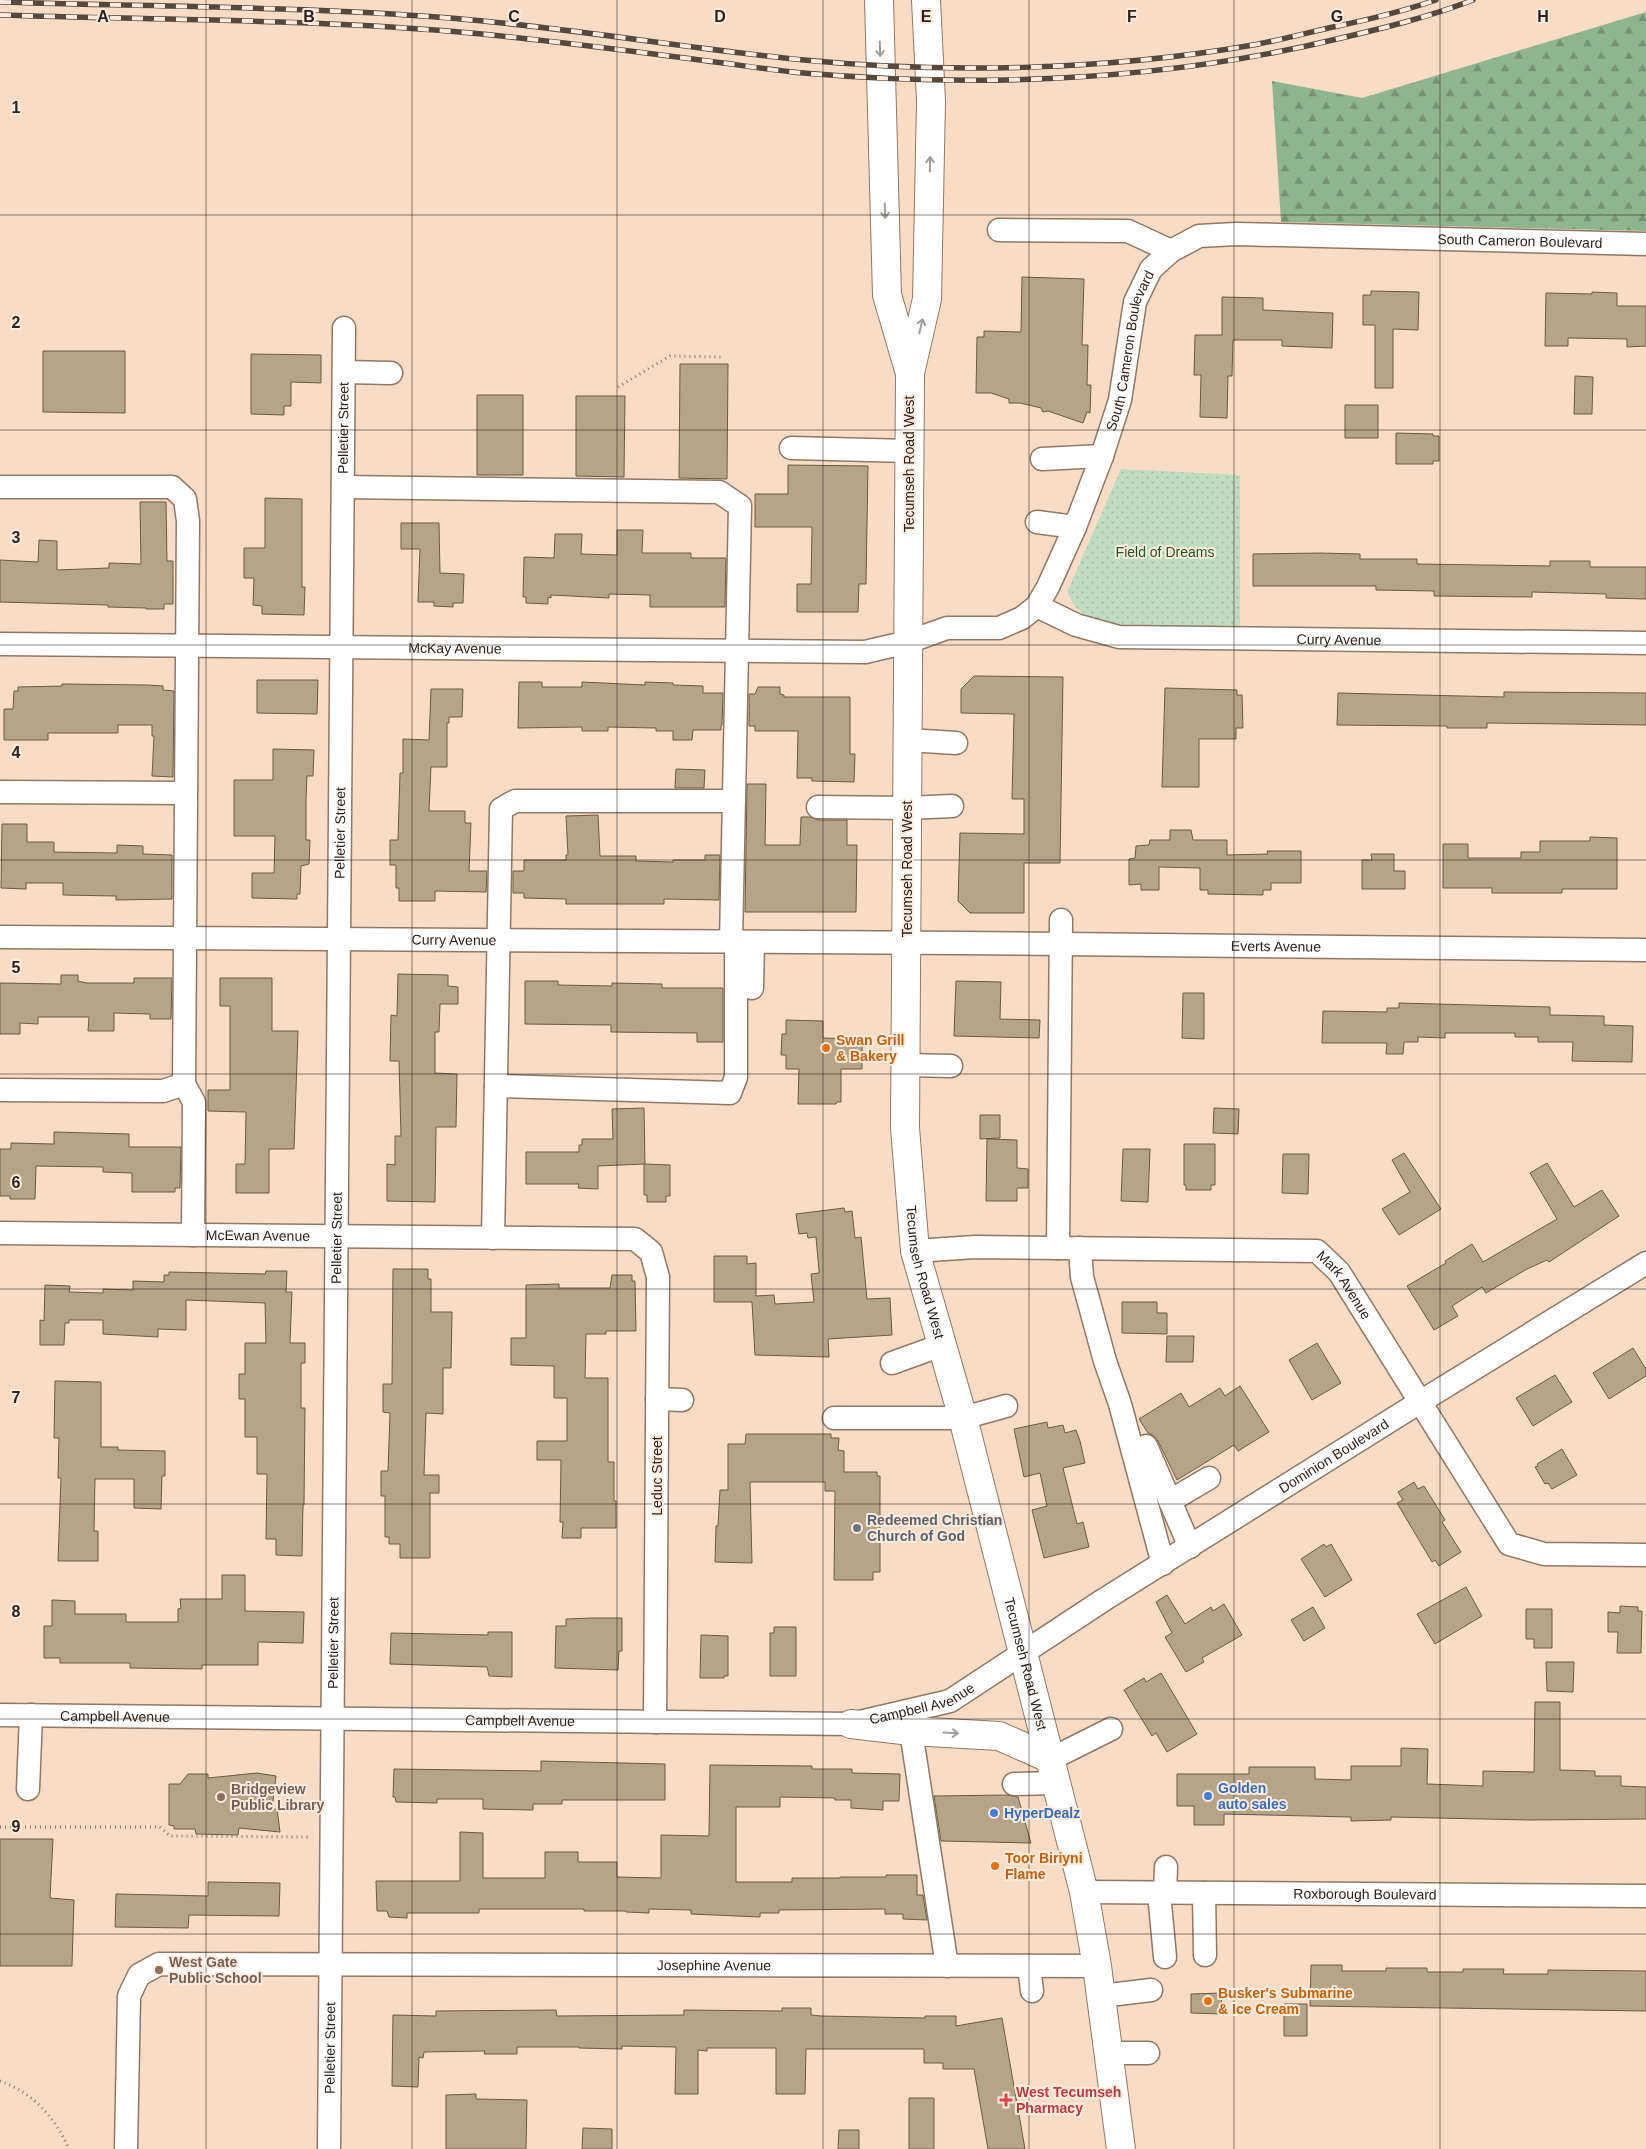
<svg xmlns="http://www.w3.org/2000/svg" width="1646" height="2149" font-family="Arial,sans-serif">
<defs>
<pattern id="forest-firs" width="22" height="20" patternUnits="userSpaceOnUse" patternTransform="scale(1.25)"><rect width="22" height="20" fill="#8fb58e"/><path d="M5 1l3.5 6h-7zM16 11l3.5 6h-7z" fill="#759373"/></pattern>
<pattern id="park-dots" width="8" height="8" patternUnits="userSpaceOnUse" patternTransform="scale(1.25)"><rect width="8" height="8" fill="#c0ddbf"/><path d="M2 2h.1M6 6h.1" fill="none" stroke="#a5bda4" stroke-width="1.8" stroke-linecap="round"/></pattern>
</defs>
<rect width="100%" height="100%" fill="#f8dcc6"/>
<!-- forest -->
<path fill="url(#forest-firs)" d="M1646 12V231L1281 222 1272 81 1362 98Z"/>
<!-- park -->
<path fill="url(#park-dots)" d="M1121 469 1240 475V631L1129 629 1093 621 1076 608 1067 592Z"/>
<!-- building -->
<path fill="#b6a489" stroke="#6b5a42" d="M1022 277 1084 279 1082 345H1088L1087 385H1091L1090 413 1087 412 1083 423 1048 411 1043 412 1041 408 1020 403H1009V399L991 393H976L977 337H984V331L1021 332Z
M1371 291 1419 292 1418 330 1393 329V388H1375V325H1363V295H1371Z
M1592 292 1617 293V306H1646V346L1627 347V339L1568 338V346H1545L1546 293 1592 294Z
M1222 297 1263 298V310L1333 313 1332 348 1282 346V340H1233L1232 376H1228L1227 418 1200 417 1201 375H1194L1195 335H1222Z
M43 351H125V413L43 412Z
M251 354 321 355V383L291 382V406H284V415L251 414Z
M680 364H728L727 479 679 478Z
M1575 376 1593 377 1592 414H1574Z
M477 395H523V475H477Z
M576 396H625L624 477 576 476Z
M1345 405H1378V438H1345Z
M1396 433 1433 434V436H1439V461H1433V464H1396Z
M788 465 868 466 866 584H859L858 612H797V584H811L812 527H755V494H788Z
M265 498 302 499V587H305L304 615 262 614V606L253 605 254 578H244V548H265Z
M140 502H166L167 561H173V604H164V609H146V608L108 607V605L0 602V560L38 562 39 540 57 541V570L109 568V563L141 564Z
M401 523H439L440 573 464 574 463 603H453V607L434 606V602H418L420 549H401Z
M617 530H643L642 553H691V558H726L725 607H650V595L609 594V598L551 595V598L548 597V604L526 603V597H523L524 557 554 558 555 534H582L581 554 617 555Z
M1320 553 1360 554V559H1417V564L1550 566V561H1590V567H1646V599L1606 598V594L1532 592V597L1434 596V591L1376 590V586H1253V554Z
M974 676 1063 677 1060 863H1024V913H970L958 901 960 833 1024 834V799H1012L1014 714 961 713V689Z
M257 680H318L317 714 257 713Z
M519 682H542V687H582V682L645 685V682L673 683V685L703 686V693H723L722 725H721V730H693L692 740H673V731H656V728L608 727V731H582V727L518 728Z
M62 684 147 685 163 686V690L174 691 173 777 152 776 154 736H152V725H118V733H48V740H4V709H13L14 691H18V687L62 686Z
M758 687H780V694L784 695V697H850V754H855L854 782 812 781V778H797L798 731H755V726H749V694H755Z
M1165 688 1237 690V695H1242L1243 728H1236V739H1199V787H1162Z
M431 689H463L462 717H449V723H447V767H431L429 811H465V823H471L469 871H487L486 892 435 891V901H399V888H396V865H390V840H398L400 773H403V739L429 740Z
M1504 692 1646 693V725L1487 723V728H1447V726L1337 725 1338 693 1504 697Z
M273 749 314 750 313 776H307L306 800V840H310L309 864 301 866 300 894H297V899L252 898V873H274L275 836H234V780H273Z
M676 769 705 770 704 788H675Z
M747 784H766L765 845H800L801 817H810L818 820H847V845H857L856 912H745Z
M598 815 600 856H636V861L673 862V860H705V855H720L719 900 664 899V904H566V899L524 898V893H513V871H524V860H566V855H568L566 816Z
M2 824H27V842H54V852L117 853V845L143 846V854L172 855V899L116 900V896L63 895V883H26V889L1 888Z
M1170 830H1191L1193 840H1227V855L1268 854 1267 851H1301V883H1271V890H1263V895L1208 894V890H1200V868L1159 867V890H1141V884L1129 885V859L1135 858 1136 846 1149 845 1150 840H1170Z
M1590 837 1617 838V889H1562V893H1492V888H1443V844H1468V858H1521V852H1540V841H1590Z
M1371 854H1394V871H1405V889H1362V860H1372Z
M398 974 448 975V986L458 987V1004H440L439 1032H435V1073L457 1074 456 1127H436L435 1202 387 1201V1164L395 1165V1136H401L399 1061H390L391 1015 397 1016Z
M61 975H78V981L87 983H134V978H172L171 1019H150V1014L114 1013V1031H88L89 1017H38V1024L20 1023V1034H0V983L61 984Z
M220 978H272V1031H298L294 1149H269V1193H236V1164H245L246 1112 208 1111V1090H230V1006H220Z
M525 981H558V985L612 986V983L662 984V988H723V1042H697V1033L611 1032V1025L525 1024Z
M956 981 1001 982 1000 1019 1040 1020 1039 1038 954 1036Z
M1183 993H1204V1039L1182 1038Z
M1399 1003 1550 1007V1015L1604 1016V1025L1633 1026 1632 1062 1572 1061 1573 1042H1538V1037H1515V1033H1445V1038L1418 1037V1042H1404L1403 1054H1386L1387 1043H1322L1323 1011 1387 1012V1008H1399Z
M786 1020 823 1021V1038L862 1039V1069H841V1102H837L836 1104H798L799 1069H786V1055H781L782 1034H786Z
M644 1108 645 1164 670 1165V1196H666V1202H647V1195H644V1164L598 1166V1189L578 1188 579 1184H526V1152H579V1145H582V1139H613L612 1109Z
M1214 1108 1239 1109 1238 1134 1213 1133Z
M980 1115H1000V1138L980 1139Z
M54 1132 129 1134V1147H181L180 1188H175V1192H132V1173L103 1172V1167L36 1166 35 1199H10V1196H0V1149H11V1143L54 1144Z
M987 1139 1017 1140V1168L1028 1169V1188H1017V1201H986Z
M1184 1144H1215V1185H1211V1190H1186V1185H1184Z
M1123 1149H1150L1148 1202 1121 1201Z
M1404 1153 1441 1209 1399 1235 1382 1209 1410 1192 1392 1160Z
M1283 1154H1309L1308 1194 1282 1193Z
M1547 1163 1574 1207 1602 1190 1619 1216 1549 1262 1547 1260 1527 1269 1486 1293 1482 1287 1452 1306 1458 1316 1434 1330 1407 1286 1446 1263 1445 1261 1472 1244 1483 1262 1557 1219 1530 1173Z
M844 1208 845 1212 852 1211 855 1238 861 1237 867 1299 890 1298 892 1335 828 1339 829 1357 755 1355 752 1302H714V1256H747V1264L756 1263V1296L774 1295 775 1304 814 1302 811 1274 819 1273V1271L816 1237 808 1238 807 1233 799 1234 796 1214Z
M393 1269H428V1279H431V1312H452L451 1368H443V1414L426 1413 424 1475H439V1493H430V1558H400V1544H389V1537H385V1496H381V1471H388L390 1413 383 1412V1384H392Z
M266 1271H287L286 1292H292L290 1343H305V1363H301V1408H305L304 1505H303L302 1556 276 1555V1539H266L267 1474H257V1437H245V1399H239V1374H245V1343H266L265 1303 186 1300V1330L158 1329V1337L103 1334V1320H69V1323H65L64 1345H40V1320L44 1321 45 1285 70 1286 69 1292 103 1293V1289L133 1290V1281L164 1282V1275H169V1272L265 1274Z
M612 1275H632V1281H635L636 1331H606V1334H586L585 1378H608V1462H614V1501H616V1528H581V1538H562L563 1522H560L561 1460H537V1441H567V1398H554V1366L511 1365V1338H526V1285L559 1284V1288H610Z
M1122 1302H1157V1313H1167V1334L1122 1333Z
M1167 1336H1194L1193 1362H1166Z
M1317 1343 1341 1383 1312 1400 1289 1360Z
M1633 1348 1646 1369V1376L1609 1399 1593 1373Z
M1555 1375 1572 1402 1533 1426 1516 1398Z
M55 1381 101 1382V1447H118V1450L165 1451V1476H162L161 1509 134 1508V1479H95L94 1531H98V1561H58L61 1478H58L59 1438H54Z
M1240 1386 1269 1432 1238 1451 1234 1445 1177 1480 1158 1441 1153 1435 1148 1433 1139 1419 1181 1393 1189 1407 1220 1388 1225 1396Z
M1047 1422 1048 1428 1063 1425 1065 1433 1076 1430 1080 1441 1085 1463 1063 1468 1077 1524 1083 1522 1089 1547 1044 1558 1032 1510 1047 1506 1040 1473 1024 1477 1014 1429Z
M746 1434H831V1438H839L838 1450 844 1451V1472H877V1476H880V1572H873V1580H834L835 1491H825V1482H750L752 1563 715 1562 716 1526H718L720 1490H728V1444H745Z
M1562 1449 1577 1475 1552 1489 1548 1483 1545 1484 1535 1467 1538 1466 1537 1464Z
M1414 1482 1418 1489 1424 1486 1445 1520 1442 1522 1461 1552 1439 1566 1435 1560 1432 1562 1397 1503 1403 1500 1398 1492Z
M1324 1544 1326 1547 1331 1544 1352 1580 1325 1597 1301 1559Z
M222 1575H245V1611L304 1612 303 1643 258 1642V1665H202V1669L130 1668V1663H60V1658H44V1626H52V1600L75 1601V1614H126V1622H178V1609L181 1608 180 1599H222Z
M1466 1587 1482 1616 1435 1644 1417 1614Z
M1167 1595 1185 1624 1211 1607 1213 1611 1224 1604 1242 1635 1202 1658 1204 1662 1186 1672 1165 1637 1172 1633 1156 1602Z
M1620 1606 1638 1607V1611H1642L1641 1653H1617L1618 1632H1608V1612L1620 1613Z
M1313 1607 1325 1628 1304 1641 1291 1620Z
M1526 1609H1552V1648H1534V1639H1526Z
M592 1618H622V1651H619L618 1670 555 1668 556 1626H566V1619Z
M774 1627H796V1676H770V1633H774Z
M488 1632H512V1677L489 1676 487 1667 390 1664 391 1633 488 1635Z
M701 1635 728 1636V1676H724V1678H700Z
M1546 1662H1574L1573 1692 1547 1691Z
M1161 1673 1197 1734 1167 1752 1156 1733 1152 1736 1124 1690 1144 1678 1146 1682Z
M1535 1702H1560V1770L1595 1771V1776H1621V1786L1646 1787V1819L1529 1820 1391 1817V1820L1351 1821V1817L1224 1814V1825H1194V1806H1177V1774H1249V1767H1315V1779L1351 1780V1766H1401V1748L1428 1749 1427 1784 1483 1786V1771L1534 1772Z
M541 1761 665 1764V1800H562V1804H533V1810L483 1809V1799H437V1803L396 1802 395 1797H393L394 1769 541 1771Z
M710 1765 812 1766V1769H852V1773L900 1774 899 1801H883V1810L851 1808V1800H835V1798L780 1797V1807H736V1882H792V1878H840V1877H886V1875H917V1895H923L927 1920 903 1919V1914H885V1909L779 1910V1913H760V1917L691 1914V1910L649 1909V1913L626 1912V1911H584V1909H479V1913H407V1918L389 1917 387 1911H377L376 1881H460V1832L483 1833V1878H545V1852H578V1862H617V1877L661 1878V1835L709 1836Z
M257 1773 276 1776 272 1809H277L280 1832 239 1828 238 1835 196 1834 195 1829H174V1826L169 1825V1784H180L188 1774H208V1778Z
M1007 1795 1018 1797 1031 1843 941 1841 934 1796Z
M0 1839H53L50 1898 74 1900 72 1966H0Z
M208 1882 280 1883 279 1916 189 1915 188 1928 115 1927 116 1894 208 1896Z
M1311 1965H1342V1971H1386V1968H1427V1972H1463V1969H1504L1503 1974H1548V1970L1646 1971V2011L1310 2006Z
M1221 1993 1222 2014 1191 2013V1994Z
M1284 2004H1307V2036H1284Z
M782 2008H811V2015L821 2016 925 2018V2016H956V2026L1002 2018 1025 2149H988L974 2069H943V2063H924V2049H806L805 2094H776V2048H707V2051L698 2050V2094H675L676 2047 622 2046V2049L579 2048V2047H517V2054H484L485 2051 424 2052 423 2058 419 2057 418 2087 392 2086 393 2015 436 2016V2011L556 2010 557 2016 684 2015V2010L782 2011Z
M476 2094V2099L527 2100 526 2149H446V2095Z
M909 2098H934V2149H909Z
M583 2128 612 2129V2149H582Z
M839 2130H859V2149H838Z"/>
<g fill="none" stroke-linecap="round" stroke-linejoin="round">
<!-- minor casing -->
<g stroke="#917864" stroke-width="25">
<g id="minor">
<path d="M999 230 1128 231 1171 251"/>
<path d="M344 372 391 373"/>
<path d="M791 448 909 451"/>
<path d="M1042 459 1102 456"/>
<path d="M0 487H172L185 499 188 521 184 1084 194 1102 193 1235"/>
<path d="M343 487 719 492 740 506 731 942"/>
<path d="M1037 522 1075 527"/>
<path id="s1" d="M1037 606 1076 625 1119 637 1646 643"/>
<path id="s2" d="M0 644 865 652 908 642 947 628H999L1022 618 1037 606 1048 587 1075 527 1102 456 1120 400 1135 302 1151 269 1171 251 1199 236 1236 234 1646 244"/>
<path d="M908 740 956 743"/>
<path d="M0 792 185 793"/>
<path d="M818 807 907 808 952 806"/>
<path id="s3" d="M0 937 962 943 1646 950"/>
<path d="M752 988 753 943"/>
<path d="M906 1065 951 1066"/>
<path d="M496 1086 730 1093 736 1077V942"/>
<path d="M0 1090 163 1091 184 1084"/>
<path id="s4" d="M0 1233 635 1239 651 1252 658 1277 655 1722"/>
<path d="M493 1238 501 809 515 801H734"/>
<path d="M1058 1248 1061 920"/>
<path d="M1080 1248 1082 1277 1105 1361 1120 1404 1163 1564"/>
<path id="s5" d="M915 1251 975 1247 1317 1251 1339 1272 1509 1544 1544 1554 1646 1555"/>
<path d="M892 1363 942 1345"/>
<path d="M657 1399 682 1400"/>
<path d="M834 1418H963L1006 1406"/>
<path d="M1146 1446 1190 1547"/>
<path d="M1170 1501 1209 1478"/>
<path id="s6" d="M0 1715 851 1724 950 1701 1105 1599 1420 1402 1646 1263"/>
<path d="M911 1731 947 1966"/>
<path d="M1051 1759 1111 1729"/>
<path d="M1014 1784 1057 1783"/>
<path d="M28 1789 31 1715"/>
<path id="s7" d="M1084 1892 1646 1896"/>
<path d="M1159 1893 1165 1957"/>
<path d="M1165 1893 1166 1867"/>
<path d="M1204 1893 1205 1955"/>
<path d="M1029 1966 1032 1991"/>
<path d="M1101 1996 1151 1990"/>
<path d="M1109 2053H1148"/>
<path id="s8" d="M126 2149 129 1996 139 1975 159 1964 1097 1966"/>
<path id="s9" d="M329 2149 344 328"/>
</g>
</g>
<!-- major casing -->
<g stroke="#917864" stroke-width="30">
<g id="major">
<path d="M879 0 887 295 909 370"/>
<path id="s10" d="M926 0 931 101 927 299 910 373 905 1128 915 1251 963 1418 1084 1892 1097 1966 1121 2149"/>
<path d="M851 1724 911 1731 999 1736 1051 1759"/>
</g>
</g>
<!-- path -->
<path stroke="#8c796b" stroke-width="3" stroke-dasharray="1 4" stroke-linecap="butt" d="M618 387 670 356 724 357
M0 1827H160L170 1836 308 1837
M0 2081C33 2093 55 2117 69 2149"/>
<!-- minor -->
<use href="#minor" stroke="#fff" stroke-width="22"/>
<!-- major -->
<use href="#major" stroke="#fff" stroke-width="28"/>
<!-- rail casing -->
<g stroke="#57483e" stroke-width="5.5">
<path id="rail" d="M0 2C157 7 315 6 472 20 583 30 693 49 804 60 949 74 1109 70 1253 45 1281 40 1310 32 1338 26 1371 19 1404 11 1436 0
M0 15C157 20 314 19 470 33 547 40 623 50 700 60 734 64 769 70 803 73 981 88 1163 81 1337 39 1384 28 1429 17 1473 0"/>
</g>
<!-- rail -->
<use href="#rail" stroke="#fdebde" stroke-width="4" stroke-dasharray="11" stroke-linecap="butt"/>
</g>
<!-- one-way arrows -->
<defs><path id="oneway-shaft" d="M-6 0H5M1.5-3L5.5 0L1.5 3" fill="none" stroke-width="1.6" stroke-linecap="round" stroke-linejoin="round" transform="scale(1.25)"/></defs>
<g stroke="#a19c98">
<use href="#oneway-shaft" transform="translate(880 49) rotate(88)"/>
<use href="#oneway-shaft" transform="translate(930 164) rotate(-89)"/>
<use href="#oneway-shaft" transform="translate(885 211) rotate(88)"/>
<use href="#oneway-shaft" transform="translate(921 326) rotate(-77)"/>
<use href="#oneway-shaft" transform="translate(951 1733) rotate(3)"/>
</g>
<!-- grid -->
<path fill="none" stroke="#2e231b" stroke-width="1" stroke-opacity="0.55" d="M206 0V2149M412 0V2149M617 0V2149M823 0V2149M1029 0V2149M1234 0V2149M1440 0V2149M0 215H1646M0 430H1646M0 645H1646M0 860H1646M0 1074H1646M0 1289H1646M0 1504H1646M0 1719H1646M0 1934H1646"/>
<!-- markers -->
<g fill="#e8710a" stroke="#fdebde" stroke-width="2">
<circle cx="826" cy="1048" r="5"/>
<circle cx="995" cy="1866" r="5"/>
<circle cx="1208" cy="2001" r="5"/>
</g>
<circle fill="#6b7280" stroke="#fdebde" stroke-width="2" cx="857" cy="1528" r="5"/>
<g fill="#3f7fe0" stroke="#fdebde" stroke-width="2">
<circle cx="1208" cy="1796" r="5"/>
<circle cx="994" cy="1813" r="5"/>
</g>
<g fill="#8d6e63" stroke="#fdebde" stroke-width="2">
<circle cx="221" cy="1797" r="5"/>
<circle cx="159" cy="1970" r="5"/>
</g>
<path fill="#e0444e" stroke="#fdebde" stroke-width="2" d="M1003.5 2092.5h5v5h5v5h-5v5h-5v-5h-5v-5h5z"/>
<g text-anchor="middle" stroke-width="4" stroke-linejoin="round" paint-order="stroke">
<!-- street labels -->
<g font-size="14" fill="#2e231b" stroke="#fdebde">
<text dy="5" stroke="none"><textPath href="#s2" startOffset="1785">South Cameron Boulevard</textPath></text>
<text dy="5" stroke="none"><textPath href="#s2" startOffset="1320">South Cameron Boulevard</textPath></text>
<text dy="5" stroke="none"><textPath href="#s9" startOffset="1721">Pelletier Street</textPath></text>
<text transform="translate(909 464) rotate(-90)" y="5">Tecumseh Road West</text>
<text dy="5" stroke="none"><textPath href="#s1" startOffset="308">Curry Avenue</textPath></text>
<text dy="5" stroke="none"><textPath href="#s2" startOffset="455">McKay Avenue</textPath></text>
<text dy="5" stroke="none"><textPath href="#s9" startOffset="1316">Pelletier Street</textPath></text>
<text transform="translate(907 869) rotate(-90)" y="5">Tecumseh Road West</text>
<text dy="5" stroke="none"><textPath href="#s3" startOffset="454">Curry Avenue</textPath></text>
<text dy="5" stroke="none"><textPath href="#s3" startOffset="1276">Everts Avenue</textPath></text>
<text dy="5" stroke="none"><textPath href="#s4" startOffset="258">McEwan Avenue</textPath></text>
<text dy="5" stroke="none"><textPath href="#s9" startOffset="911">Pelletier Street</textPath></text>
<text dy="5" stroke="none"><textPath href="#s10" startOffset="1276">Tecumseh Road West</textPath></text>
<text dy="5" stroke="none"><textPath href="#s5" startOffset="446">Mark Avenue</textPath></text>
<text dy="5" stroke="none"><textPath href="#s6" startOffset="1408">Dominion Boulevard</textPath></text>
<text transform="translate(657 1476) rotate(-90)" y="5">Leduc Street</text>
<text dy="5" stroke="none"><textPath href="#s9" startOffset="506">Pelletier Street</textPath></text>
<text dy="5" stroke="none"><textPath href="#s10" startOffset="1681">Tecumseh Road West</textPath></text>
<text dy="5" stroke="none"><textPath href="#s6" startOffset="925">Campbell Avenue</textPath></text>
<text dy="5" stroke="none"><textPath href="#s6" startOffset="115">Campbell Avenue</textPath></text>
<text dy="5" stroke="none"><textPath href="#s6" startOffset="520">Campbell Avenue</textPath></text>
<text dy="5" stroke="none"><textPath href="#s7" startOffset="281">Roxborough Boulevard</textPath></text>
<text dy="5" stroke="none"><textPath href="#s8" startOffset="754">Josephine Avenue</textPath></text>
<text dy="5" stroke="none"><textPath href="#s9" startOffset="101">Pelletier Street</textPath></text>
</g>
<!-- park labels -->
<g font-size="14" fill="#205522" stroke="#fdebde">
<text x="1165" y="557">Field of Dreams</text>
</g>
<!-- food labels -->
<g font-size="14" font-weight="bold" fill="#c56008" stroke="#fdebde" text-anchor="start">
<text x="836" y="1045">Swan Grill<tspan x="836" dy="16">&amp; Bakery</tspan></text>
<text x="1005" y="1863">Toor Biriyni<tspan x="1005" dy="16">Flame</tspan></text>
<text x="1218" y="1998">Busker's Submarine<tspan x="1218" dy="16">&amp; Ice Cream</tspan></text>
</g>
<!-- worship labels -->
<g font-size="14" font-weight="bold" fill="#5b616d" stroke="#fdebde" text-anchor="start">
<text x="867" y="1525">Redeemed Christian<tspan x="867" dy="16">Church of God</tspan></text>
</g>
<!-- shop labels -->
<g font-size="14" font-weight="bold" fill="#366cbe" stroke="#fdebde" text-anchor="start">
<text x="1218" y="1793">Golden<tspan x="1218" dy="16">auto sales</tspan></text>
<text x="1004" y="1818">HyperDealz</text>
</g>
<!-- education labels -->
<g font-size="14" font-weight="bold" fill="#785e54" stroke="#fdebde" text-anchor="start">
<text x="231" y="1794">Bridgeview<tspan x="231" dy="16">Public Library</tspan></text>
<text x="169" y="1967">West Gate<tspan x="169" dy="16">Public School</tspan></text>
</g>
<!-- health labels -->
<g font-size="14" font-weight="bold" fill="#be3a42" stroke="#fdebde" text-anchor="start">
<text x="1016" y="2097">West Tecumseh<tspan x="1016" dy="16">Pharmacy</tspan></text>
</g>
</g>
<g font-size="16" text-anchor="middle" font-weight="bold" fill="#2e231b" stroke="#fdebde" stroke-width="4" stroke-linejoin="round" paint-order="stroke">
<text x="103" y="22">A</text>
<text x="309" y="22">B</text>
<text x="514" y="22">C</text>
<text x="720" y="22">D</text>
<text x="926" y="22">E</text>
<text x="1132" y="22">F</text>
<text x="1337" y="22">G</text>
<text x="1543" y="22">H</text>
<text x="16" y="113">1</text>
<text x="16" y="328">2</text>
<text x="16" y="543">3</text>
<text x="16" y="758">4</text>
<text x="16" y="973">5</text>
<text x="16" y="1188">6</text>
<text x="16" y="1403">7</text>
<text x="16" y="1617">8</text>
<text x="16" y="1832">9</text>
</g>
</svg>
